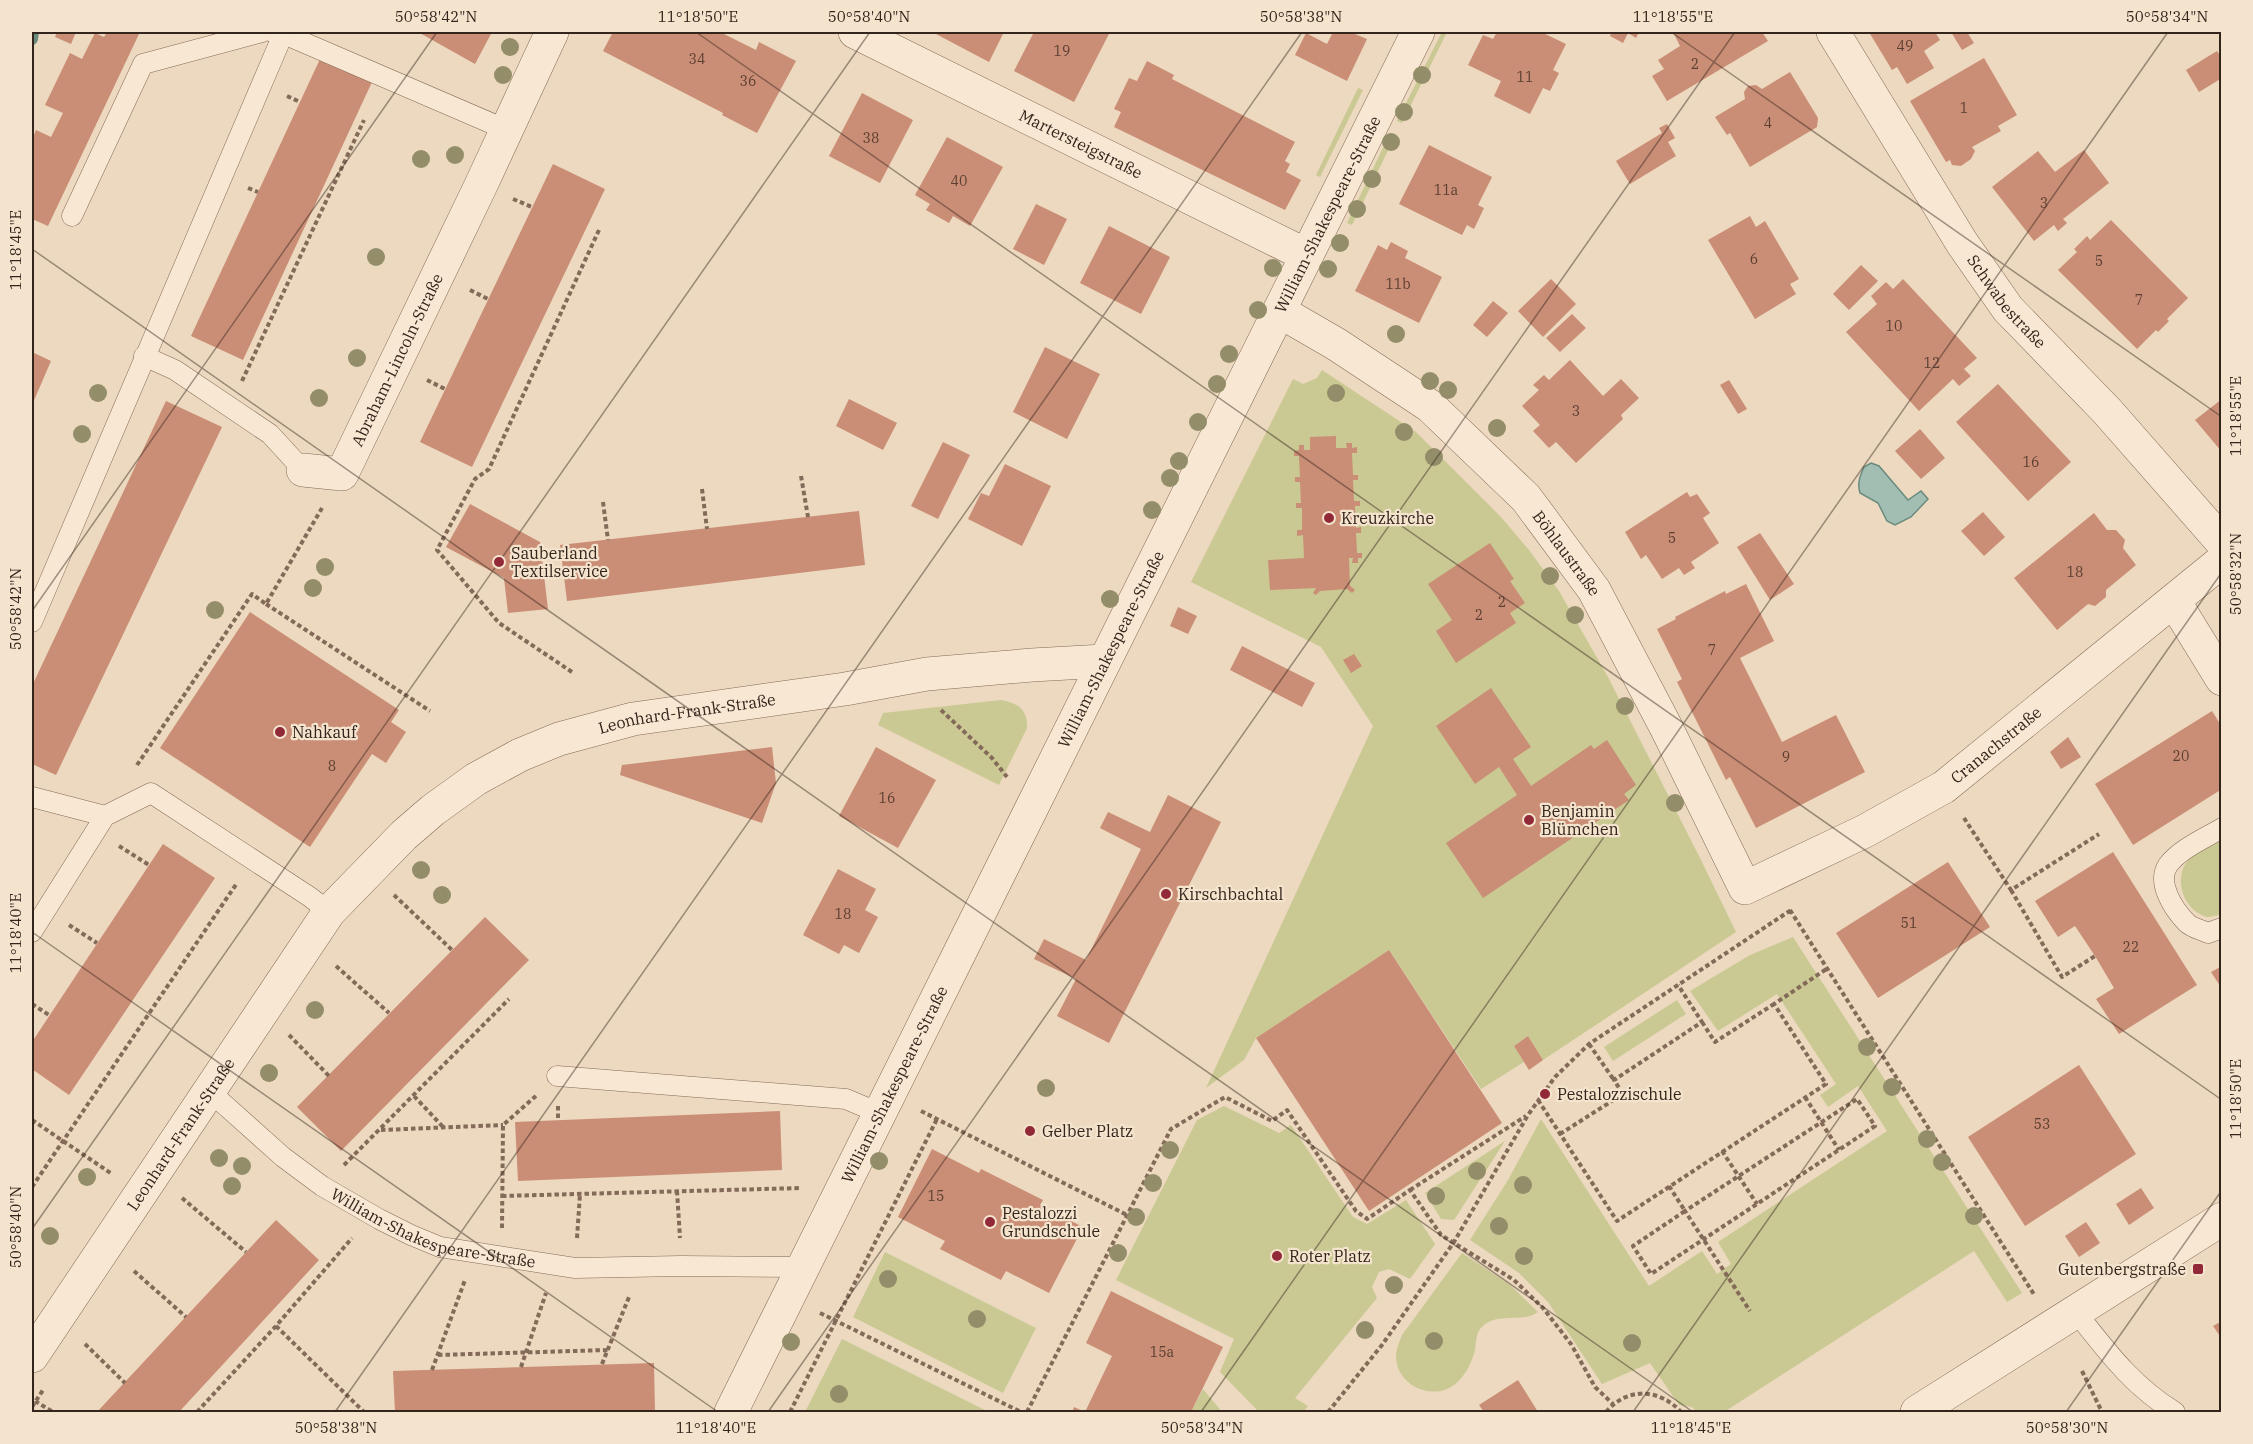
<svg xmlns="http://www.w3.org/2000/svg" width="2253" height="1444" font-family="'IBM Plex Serif',serif">
<rect width="100%" height="100%" fill="#ecd9bf"/>
<!-- green -->
<path fill="#cac993" d="M1442 32H1447L1402 123 1397 121Z
M1358 88 1363 90 1320 177 1316 175Z
M1390 133 1395 136 1352 225 1347 223Z
M1322 370 1416 432 1501 517 1529 550 1559 591 1608 677 1701 860 1736 932 1543 1060 1528 1036 1514 1046 1524 1062 1481 1089 1389 950 1256 1038 1244 1060 1206 1088 1373 726 1321 647 1191 582 1293 379 1303 384 1317 378Z
M1001 700C1018 703 1028 710 1027 728L999 785 878 725 883 713Z
M2221 839V915C2217 915 2211 917 2207 917 2184 911 2174 881 2186 863 2193 853 2211 845 2221 839Z
M1793 937 2022 1293 2007 1302 1974 1251 1724 1412H1697L1692 1407 1679 1405 1650 1363 1602 1384 1548 1302 1519 1273 1470 1240 1508 1180 1541 1119 1649 1286 1702 1251 1717 1274 1731 1264 1718 1242 1887 1131 1858 1086 1828 1107 1820 1095 1836 1084 1777 994 1718 1031 1690 991 1750 955Z
M1677 1000 1686 1014 1613 1061 1604 1047Z
M1224 1106 1279 1133 1291 1125 1353 1217 1367 1224 1406 1200 1435 1244 1410 1279 1389 1269 1379 1272 1372 1287 1377 1298 1295 1398 1308 1406 1303 1412H1259L1220 1372 1234 1339 1116 1280 1197 1120Z
M1505 1141 1454 1220 1441 1219 1425 1193Z
M885 1252 1036 1328 1003 1393 853 1317Z
M1462 1253 1509 1284 1538 1312C1521 1324 1496 1311 1481 1328 1476 1333 1476 1343 1475 1350 1472 1362 1465 1377 1454 1385 1432 1401 1397 1386 1396 1357 1396 1349 1399 1343 1402 1335Z
M842 1339 989 1412H805Z
M1203 1389 1222 1412H1191Z"/>
<!-- water -->
<path fill="#a2beb2" stroke="#6a8b7f" stroke-width="1.5" d="M1871 463 1879 466 1908 500 1921 491 1928 499 1911 517 1895 525 1887 521 1878 503 1860 493C1857 483 1860 476 1864 467Z"/>
<g fill="none" stroke-linecap="round" stroke-linejoin="round">
<!-- stream -->
<path stroke="#6a8b7f" stroke-width="12" d="M32 39 33 32"/>
</g>
<!-- building -->
<path fill="#ca8d75" d="M57 32H76L71 44 55 37Z
M107 32H133L139 34 48 226 32 219V140L36 130 51 137 63 113 45 105 70 53 82 59 95 33 104 37Z
M418 32H492L475 64Z
M613 32H720L756 50 759 42 796 61 757 133 722 115 723 113 603 51Z
M938 32H1004L989 62 936 34Z
M1034 32H1110L1074 102 1014 71Z
M1333 32H1350L1367 39 1347 81 1295 55 1306 33 1327 44Z
M1497 32H1541L1566 44 1553 70 1559 73 1550 91 1543 88 1530 114 1494 96 1501 81 1468 65 1483 35 1493 39Z
M1612 32H1639L1636 38 1628 33 1623 43 1610 36Z
M1673 32H1762L1768 41 1667 101 1652 76 1664 69 1658 60 1680 46Z
M1869 32H1935L1940 40 1924 51 1934 68 1907 84 1897 67 1892 70Z
M1951 32H1967L1974 43 1962 50Z
M2217 51 2222 58V78L2199 92 2186 70Z
M1984 58 2017 115 1998 126 2001 131 1972 147 1975 151 1971 159 1961 166 1952 165 1950 160 1946 162 1910 101Z
M320 59 372 82 243 360 191 336Z
M1147 61 1174 75 1172 79 1295 142 1285 161 1290 164 1286 172 1301 180 1285 210 1114 127 1121 112 1114 109 1129 78 1137 81Z
M1790 72 1818 118 1817 127 1750 167 1730 133 1727 135 1715 117 1745 99 1744 92 1748 86 1756 85 1762 89Z
M862 93 913 120 880 183 829 156Z
M1667 124 1675 138 1668 142 1676 156 1630 184 1616 161 1662 133 1659 128Z
M947 137 1003 167 970 226 953 216 949 223 926 210 930 204 915 195Z
M1429 145 1492 177 1478 205 1484 208 1474 229 1467 225 1462 235 1399 204Z
M2084 150 2109 183 2063 219 2067 223 2058 231 2054 225 2034 241 1992 187 2038 151 2055 172Z
M553 164 605 189 472 467 420 442Z
M1036 204 1067 219 1044 265 1013 249Z
M1750 216 1756 227 1765 221 1799 279 1790 284 1796 294 1755 319 1708 240Z
M2111 220 2188 298 2167 319 2169 321 2158 332 2156 330 2137 349 2058 270 2077 252 2074 249 2087 236 2090 240Z
M1109 226 1170 257 1141 314 1080 283Z
M1391 242 1408 251 1405 258 1442 277 1419 323 1355 291 1378 245 1387 250Z
M1861 265 1878 281 1849 310 1833 294Z
M1551 279 1576 304 1543 337 1518 311Z
M1903 279 1977 358 1964 369 1971 376 1959 386 1953 379 1919 411 1846 332 1877 304 1871 296 1886 282 1893 289Z
M1493 301 1508 313 1487 337 1473 325Z
M1572 314 1586 328 1560 352 1546 338Z
M1045 347 1100 374 1067 439 1013 412Z
M32 352 51 361 32 405Z
M1570 360 1603 396 1621 379 1639 398 1621 415 1623 419 1576 463 1556 442 1549 448 1533 431 1540 425 1522 406 1539 390 1533 385 1544 375 1549 380Z
M1729 380 1747 409 1738 414 1720 385Z
M1998 384 2071 462 2028 501 1956 422Z
M849 399 897 423 883 450 836 426Z
M2222 399V452L2195 420Z
M166 401 222 427 56 775 32 764V686Z
M1920 429 1945 458 1921 479 1895 451Z
M1336 436V448H1347L1346 443H1352V448L1357 447V453H1352L1353 475H1358V480H1353L1354 501H1360V506H1355L1356 528 1361 527V533H1356L1357 553H1362V558H1358V563H1352L1353 558H1349L1350 586 1355 590 1352 593 1347 589 1320 591 1316 595 1313 593 1316 588 1270 590 1268 560 1304 558 1303 535 1297 536V530H1302V508H1296V503H1301L1300 482H1295V477H1300L1299 456H1294V451L1299 450V445H1304V450H1310V437Z
M943 442 970 455 938 519 911 506Z
M1005 464 1051 486 1022 546 968 519 981 493 989 496Z
M1687 492 1690 497 1697 494 1710 513 1703 518 1719 543 1691 562 1695 568 1684 575 1679 568 1662 579 1646 555 1641 559 1625 532Z
M470 504 540 542 548 609 508 613 504 578 446 547Z
M859 511 865 565 567 601 560 545Z
M1983 512 2005 537 1984 556 1961 531Z
M2094 513 2107 530H2116L2125 540 2123 548 2136 565 2106 590V597L2095 606 2088 604 2057 630 2014 578Z
M1760 533 1794 584 1770 600 1737 547Z
M1490 543 1514 579 1510 581 1525 603 1510 613 1516 623 1456 663 1436 631 1452 620 1428 584Z
M1746 584 1774 641 1740 658 1782 742 1836 715 1865 772 1756 828 1730 777 1726 780 1677 682 1682 679 1657 629 1676 619 1675 617 1725 591 1726 594Z
M1178 607 1197 616 1188 634 1170 626Z
M250 612 399 710 391 722 406 732 386 763 372 754 310 847 160 748Z
M1242 646 1315 683 1302 707 1230 670Z
M1354 654 1362 666 1351 673 1343 660Z
M1491 688 1531 747 1513 759 1531 786 1591 745 1594 749 1607 740 1636 785 1624 794 1629 800 1483 898 1446 843 1517 795 1499 767 1475 784 1436 726Z
M2212 711 2222 727V789L2133 845 2095 784Z
M2068 737 2081 757 2061 769 2050 752Z
M772 747 776 783 762 823 620 775 622 765Z
M876 747 936 780 898 848 839 816Z
M1168 795 1221 822 1109 1043 1057 1016 1076 979 1034 959 1044 939 1086 960 1141 849 1100 828 1108 812 1150 832Z
M163 844 215 878 69 1095 32 1069V1042Z
M2113 852 2197 985 2119 1034 2096 999 2114 988 2095 956 2075 926 2058 937 2035 901Z
M1948 862 1990 927 1878 998 1836 933Z
M838 869 876 889 865 910 878 917 859 953 844 945 839 954 803 935Z
M485 917 529 960 341 1151 297 1107Z
M1389 950 1502 1123 1369 1211 1256 1038Z
M2222 966V989L2211 972Z
M1528 1036 1543 1060 1529 1070 1514 1046Z
M2079 1065 2136 1154 2025 1226 1968 1137Z
M780 1111 782 1170 518 1181 515 1122Z
M932 1149 979 1173 981 1169 1043 1200 1040 1205 1083 1227 1049 1293 1006 1271 1001 1280 940 1249 945 1241 898 1217Z
M2141 1188 2154 1208 2129 1225 2116 1204Z
M276 1220 319 1260 179 1412H97Z
M2086 1222 2100 1243 2079 1257 2065 1236Z
M1111 1291 1223 1347 1191 1412H1072L1074 1407 1085 1412 1112 1356 1086 1343Z
M2222 1321V1339L2213 1326Z
M654 1363 655 1412H395L393 1371Z
M1518 1380 1538 1412H1484L1479 1405Z"/>
<g fill="none" stroke-linecap="round" stroke-linejoin="round">
<!-- service casing -->
<g stroke="#846a58" stroke-width="21">
<g id="service">
<path d="M272 32 284 34 507 130"/>
<path d="M72 216 143 64 262 32"/>
<path d="M144 356 175 370 270 434 303 470"/>
<path d="M32 622 284 32"/>
<path d="M32 797 105 816"/>
<path d="M2222 828C2205 838 2180 849 2168 865 2156 883 2174 910 2187 923 2192 928 2202 930 2208 933L2222 928"/>
<path d="M32 932 105 816 151 793 310 897 329 912"/>
<path d="M557 1076 846 1099 879 1113"/>
<path id="s1" d="M208 1090 283 1157 322 1186 379 1219 411 1235 440 1247 575 1268 681 1266 803 1267"/>
<path d="M2075 1311C2106 1350 2132 1386 2175 1412"/>
</g>
</g>
<!-- minor casing -->
<g stroke="#846a58" stroke-width="34">
<g id="minor">
<path id="s2" d="M855 32 1306 255"/>
<path id="s3" d="M1833 32 1962 243 2008 309 2107 411 2222 542"/>
<path id="s4" d="M1279 311 1336 344 1430 406 1526 498 1594 590 1667 729 1745 888 1865 831 1944 787 2222 561"/>
<path id="s5" d="M303 470 342 474 481 185 552 32"/>
<path d="M2174 601 2222 679"/>
<path id="s6" d="M32 1356 329 912 404 835 433 810 476 779 520 755 559 739 633 719 845 689 927 674 1032 665 1104 661"/>
<path id="s7" d="M731 1412 1418 32"/>
<path d="M1917 1412 2222 1219"/>
</g>
</g>
<!-- path -->
<path stroke="#846a58" stroke-width="4" stroke-dasharray="4.5 3" stroke-linecap="butt" d="M287 96 300 102
M248 188 258 192
M513 199 532 207
M470 290 488 299
M427 380 445 389
M242 381 364 120
M801 476 808 517
M702 489 707 529
M603 502 608 540
M266 604 430 711
M572 672 499 623 437 550 475 479 489 469 599 230
M941 710 992 758 1007 777
M137 765 252 594 266 604 322 508
M1964 818 2011 890 2099 834
M119 846 149 865
M2011 890 2062 977 2095 956
M394 895 452 950
M1790 910 2035 1296
M69 925 97 943
M336 966 389 1013
M32 1004 49 1015
M1702 1022 1715 1042 1774 1004
M289 1035 329 1076
M1589 1044 1614 1080
M414 1096 443 1127
M1805 1097 1839 1150
M1538 1100 1617 1221 1826 1084 1774 1004 1828 968
M558 1106V1120
M921 1111 1127 1215
M32 1120 112 1174
M381 1130 503 1125
M1560 1134 1623 1094 1614 1080 1702 1022 1678 985
M1722 1151 1757 1204
M344 1165 509 999
M1669 1186 1685 1211 1633 1246 1651 1274 1875 1126 1857 1099 1685 1211 1750 1311
M32 1187 237 883
M1410 1190 1526 1116
M677 1191 680 1238
M502 1196 801 1188
M182 1198 246 1252
M502 1228 503 1125 537 1095
M577 1238 580 1194
M134 1271 186 1317
M820 1313 1021 1412
M276 1326 364 1412
M85 1344 125 1383
M438 1355 608 1350
M602 1364 629 1297
M521 1367 546 1293
M432 1370 465 1280
M2082 1371 2102 1412
M35 1401 53 1412
M32 1407 43 1390
M197 1412 276 1326 352 1238
M790 1412 937 1119
M1027 1412 1171 1129 1225 1097 1272 1121 1287 1110 1356 1211 1367 1219 1410 1190 1441 1235 1514 1280 1543 1308 1571 1344 1595 1387 1613 1404
M1328 1412 1382 1345 1454 1242 1528 1115 1555 1077 1589 1044 1791 910
M1606 1412C1627 1387 1659 1388 1681 1412"/>
<!-- service -->
<use href="#service" stroke="#f8e7d2" stroke-width="20"/>
<!-- minor -->
<use href="#minor" stroke="#f8e7d2" stroke-width="33"/>
</g>
<!-- trees -->
<g fill="#938e69">
<circle cx="510" cy="47" r="9"/>
<circle cx="503" cy="75" r="9"/>
<circle cx="1422" cy="75" r="9"/>
<circle cx="1404" cy="112" r="9"/>
<circle cx="1391" cy="142" r="9"/>
<circle cx="455" cy="155" r="9"/>
<circle cx="421" cy="159" r="9"/>
<circle cx="1372" cy="179" r="9"/>
<circle cx="1357" cy="209" r="9"/>
<circle cx="1340" cy="243" r="9"/>
<circle cx="376" cy="257" r="9"/>
<circle cx="1273" cy="268" r="9"/>
<circle cx="1328" cy="269" r="9"/>
<circle cx="1258" cy="310" r="9"/>
<circle cx="1396" cy="334" r="9"/>
<circle cx="1229" cy="354" r="9"/>
<circle cx="357" cy="358" r="9"/>
<circle cx="1430" cy="381" r="9"/>
<circle cx="1217" cy="384" r="9"/>
<circle cx="1448" cy="390" r="9"/>
<circle cx="98" cy="393" r="9"/>
<circle cx="1336" cy="393" r="9"/>
<circle cx="319" cy="398" r="9"/>
<circle cx="1198" cy="422" r="9"/>
<circle cx="1497" cy="428" r="9"/>
<circle cx="1404" cy="432" r="9"/>
<circle cx="82" cy="434" r="9"/>
<circle cx="1434" cy="457" r="9"/>
<circle cx="1179" cy="461" r="9"/>
<circle cx="1170" cy="478" r="9"/>
<circle cx="1152" cy="510" r="9"/>
<circle cx="325" cy="567" r="9"/>
<circle cx="1550" cy="576" r="9"/>
<circle cx="313" cy="588" r="9"/>
<circle cx="1110" cy="599" r="9"/>
<circle cx="215" cy="610" r="9"/>
<circle cx="1575" cy="615" r="9"/>
<circle cx="1625" cy="706" r="9"/>
<circle cx="1675" cy="803" r="9"/>
<circle cx="421" cy="870" r="9"/>
<circle cx="442" cy="895" r="9"/>
<circle cx="315" cy="1010" r="9"/>
<circle cx="1867" cy="1047" r="9"/>
<circle cx="269" cy="1073" r="9"/>
<circle cx="1892" cy="1087" r="9"/>
<circle cx="1046" cy="1088" r="9"/>
<circle cx="1927" cy="1139" r="9"/>
<circle cx="1170" cy="1150" r="9"/>
<circle cx="219" cy="1158" r="9"/>
<circle cx="879" cy="1161" r="9"/>
<circle cx="1942" cy="1162" r="9"/>
<circle cx="242" cy="1166" r="9"/>
<circle cx="1477" cy="1171" r="9"/>
<circle cx="87" cy="1177" r="9"/>
<circle cx="1153" cy="1183" r="9"/>
<circle cx="1523" cy="1185" r="9"/>
<circle cx="232" cy="1186" r="9"/>
<circle cx="1436" cy="1196" r="9"/>
<circle cx="1974" cy="1216" r="9"/>
<circle cx="1136" cy="1217" r="9"/>
<circle cx="1499" cy="1226" r="9"/>
<circle cx="50" cy="1236" r="9"/>
<circle cx="1118" cy="1253" r="9"/>
<circle cx="1524" cy="1256" r="9"/>
<circle cx="888" cy="1279" r="9"/>
<circle cx="1394" cy="1285" r="9"/>
<circle cx="977" cy="1319" r="9"/>
<circle cx="1365" cy="1330" r="9"/>
<circle cx="1434" cy="1341" r="9"/>
<circle cx="791" cy="1342" r="9"/>
<circle cx="1632" cy="1343" r="9"/>
<circle cx="839" cy="1394" r="9"/>
</g>
<!-- ticks -->
<path fill="none" stroke="#34251c" stroke-width="1.5" stroke-opacity="0.45" d="M696 32 2222 1100M1671 32 2222 417M32 249 1693 1412M32 611 437 32M32 932 718 1412M32 1229 870 32M335 1412 1302 32M768 1412 1735 32M1201 1412 2168 32M1633 1412 2222 572M2066 1412 2222 1190"/>
<!-- markers -->
<g fill="#922938" stroke="#f4e4ce" stroke-width="2">
<circle cx="1329" cy="518" r="6"/>
<circle cx="499" cy="562" r="6"/>
<circle cx="280" cy="732" r="6"/>
<circle cx="1529" cy="820" r="6"/>
<circle cx="1166" cy="894" r="6"/>
<circle cx="1545" cy="1094" r="6"/>
<circle cx="1030" cy="1131" r="6"/>
<circle cx="990" cy="1222" r="6"/>
<circle cx="1277" cy="1256" r="6"/>
<rect x="2192" y="1263" width="12" height="12" rx="3"/>
</g>
<g text-anchor="middle" stroke-width="4.5" stroke-linejoin="round" paint-order="stroke">
<!-- number labels -->
<g font-size="14" fill="#5a3f32">
<text x="1905" y="51">49</text>
<text x="1062" y="56">19</text>
<text x="697" y="64">34</text>
<text x="1695" y="69">2</text>
<text x="1525" y="82">11</text>
<text x="748" y="86">36</text>
<text x="1964" y="113">1</text>
<text x="1768" y="128">4</text>
<text x="871" y="143">38</text>
<text x="959" y="186">40</text>
<text x="1446" y="195">11a</text>
<text x="2044" y="208">3</text>
<text x="1754" y="264">6</text>
<text x="2099" y="266">5</text>
<text x="1398" y="289">11b</text>
<text x="2139" y="305">7</text>
<text x="1894" y="331">10</text>
<text x="1932" y="368">12</text>
<text x="1576" y="416">3</text>
<text x="2031" y="467">16</text>
<text x="1672" y="543">5</text>
<text x="2075" y="577">18</text>
<text x="1502" y="607">2</text>
<text x="1479" y="620">2</text>
<text x="1712" y="655">7</text>
<text x="2181" y="761">20</text>
<text x="1786" y="762">9</text>
<text x="332" y="771">8</text>
<text x="887" y="803">16</text>
<text x="843" y="919">18</text>
<text x="1909" y="928">51</text>
<text x="2131" y="952">22</text>
<text x="2042" y="1129">53</text>
<text x="936" y="1201">15</text>
<text x="1162" y="1357">15a</text>
</g>
<!-- street labels -->
<g font-size="16" fill="#34251c" stroke="#f4e4ce">
<text dy="6" stroke="none"><textPath href="#s2" startOffset="252">Martersteigstraße</textPath></text>
<text dy="6" stroke="none"><textPath href="#s7" startOffset="1338">William-Shakespeare-Straße</textPath></text>
<text dy="6" stroke="none"><textPath href="#s3" startOffset="321">Schwabestraße</textPath></text>
<text dy="6" stroke="none"><textPath href="#s5" startOffset="166">Abraham-Lincoln-Straße</textPath></text>
<text dy="6" stroke="none"><textPath href="#s4" startOffset="380">Böhlaustraße</textPath></text>
<text dy="6" stroke="none"><textPath href="#s7" startOffset="852">William-Shakespeare-Straße</textPath></text>
<text dy="6" stroke="none"><textPath href="#s6" startOffset="956">Leonhard-Frank-Straße</textPath></text>
<text dy="6" stroke="none"><textPath href="#s4" startOffset="1050">Cranachstraße</textPath></text>
<text dy="6" stroke="none"><textPath href="#s7" startOffset="366">William-Shakespeare-Straße</textPath></text>
<text dy="6" stroke="none"><textPath href="#s6" startOffset="267">Leonhard-Frank-Straße</textPath></text>
<text dy="6" stroke="none"><textPath href="#s1" startOffset="270">William-Shakespeare-Straße</textPath></text>
</g>
<!-- poi labels -->
<g font-size="16" fill="#34251c" stroke="#f4e4ce" text-anchor="start">
<text x="1341" y="524">Kreuzkirche</text>
<text x="511" y="559">Sauberland<tspan x="511" dy="18">Textilservice</tspan></text>
<text x="292" y="738">Nahkauf</text>
<text x="1541" y="817">Benjamin<tspan x="1541" dy="18">Blümchen</tspan></text>
<text x="1178" y="900">Kirschbachtal</text>
<text x="1557" y="1100">Pestalozzischule</text>
<text x="1042" y="1137">Gelber Platz</text>
<text x="1002" y="1219">Pestalozzi<tspan x="1002" dy="18">Grundschule</tspan></text>
<text x="1289" y="1262">Roter Platz</text>
<text x="2186" y="1275" text-anchor="end">Gutenbergstraße</text>
</g>
</g>
<!-- border -->
<rect width="2253" height="1444" fill="none" stroke="#f4e4ce" stroke-width="66"/>
<rect x="33" y="33" width="2187" height="1378" fill="none" stroke="#34251c" stroke-width="2"/>
<g font-size="15" text-anchor="middle" fill="#34251c">
<text x="436" y="22">50°58'42"N</text>
<text x="698" y="22">11°18'50"E</text>
<text x="869" y="22">50°58'40"N</text>
<text x="1301" y="22">50°58'38"N</text>
<text x="1673" y="22">11°18'55"E</text>
<text x="2167" y="22">50°58'34"N</text>
<text transform="translate(16 250) rotate(-90)" y="5">11°18'45"E</text>
<text transform="translate(2236 416) rotate(-90)" y="5">11°18'55"E</text>
<text transform="translate(2236 574) rotate(-90)" y="5">50°58'32"N</text>
<text transform="translate(16 609) rotate(-90)" y="5">50°58'42"N</text>
<text transform="translate(16 933) rotate(-90)" y="5">11°18'40"E</text>
<text transform="translate(2236 1099) rotate(-90)" y="5">11°18'50"E</text>
<text transform="translate(16 1227) rotate(-90)" y="5">50°58'40"N</text>
<text x="336" y="1433">50°58'38"N</text>
<text x="716" y="1433">11°18'40"E</text>
<text x="1202" y="1433">50°58'34"N</text>
<text x="1691" y="1433">11°18'45"E</text>
<text x="2067" y="1433">50°58'30"N</text>
</g>
</svg>
